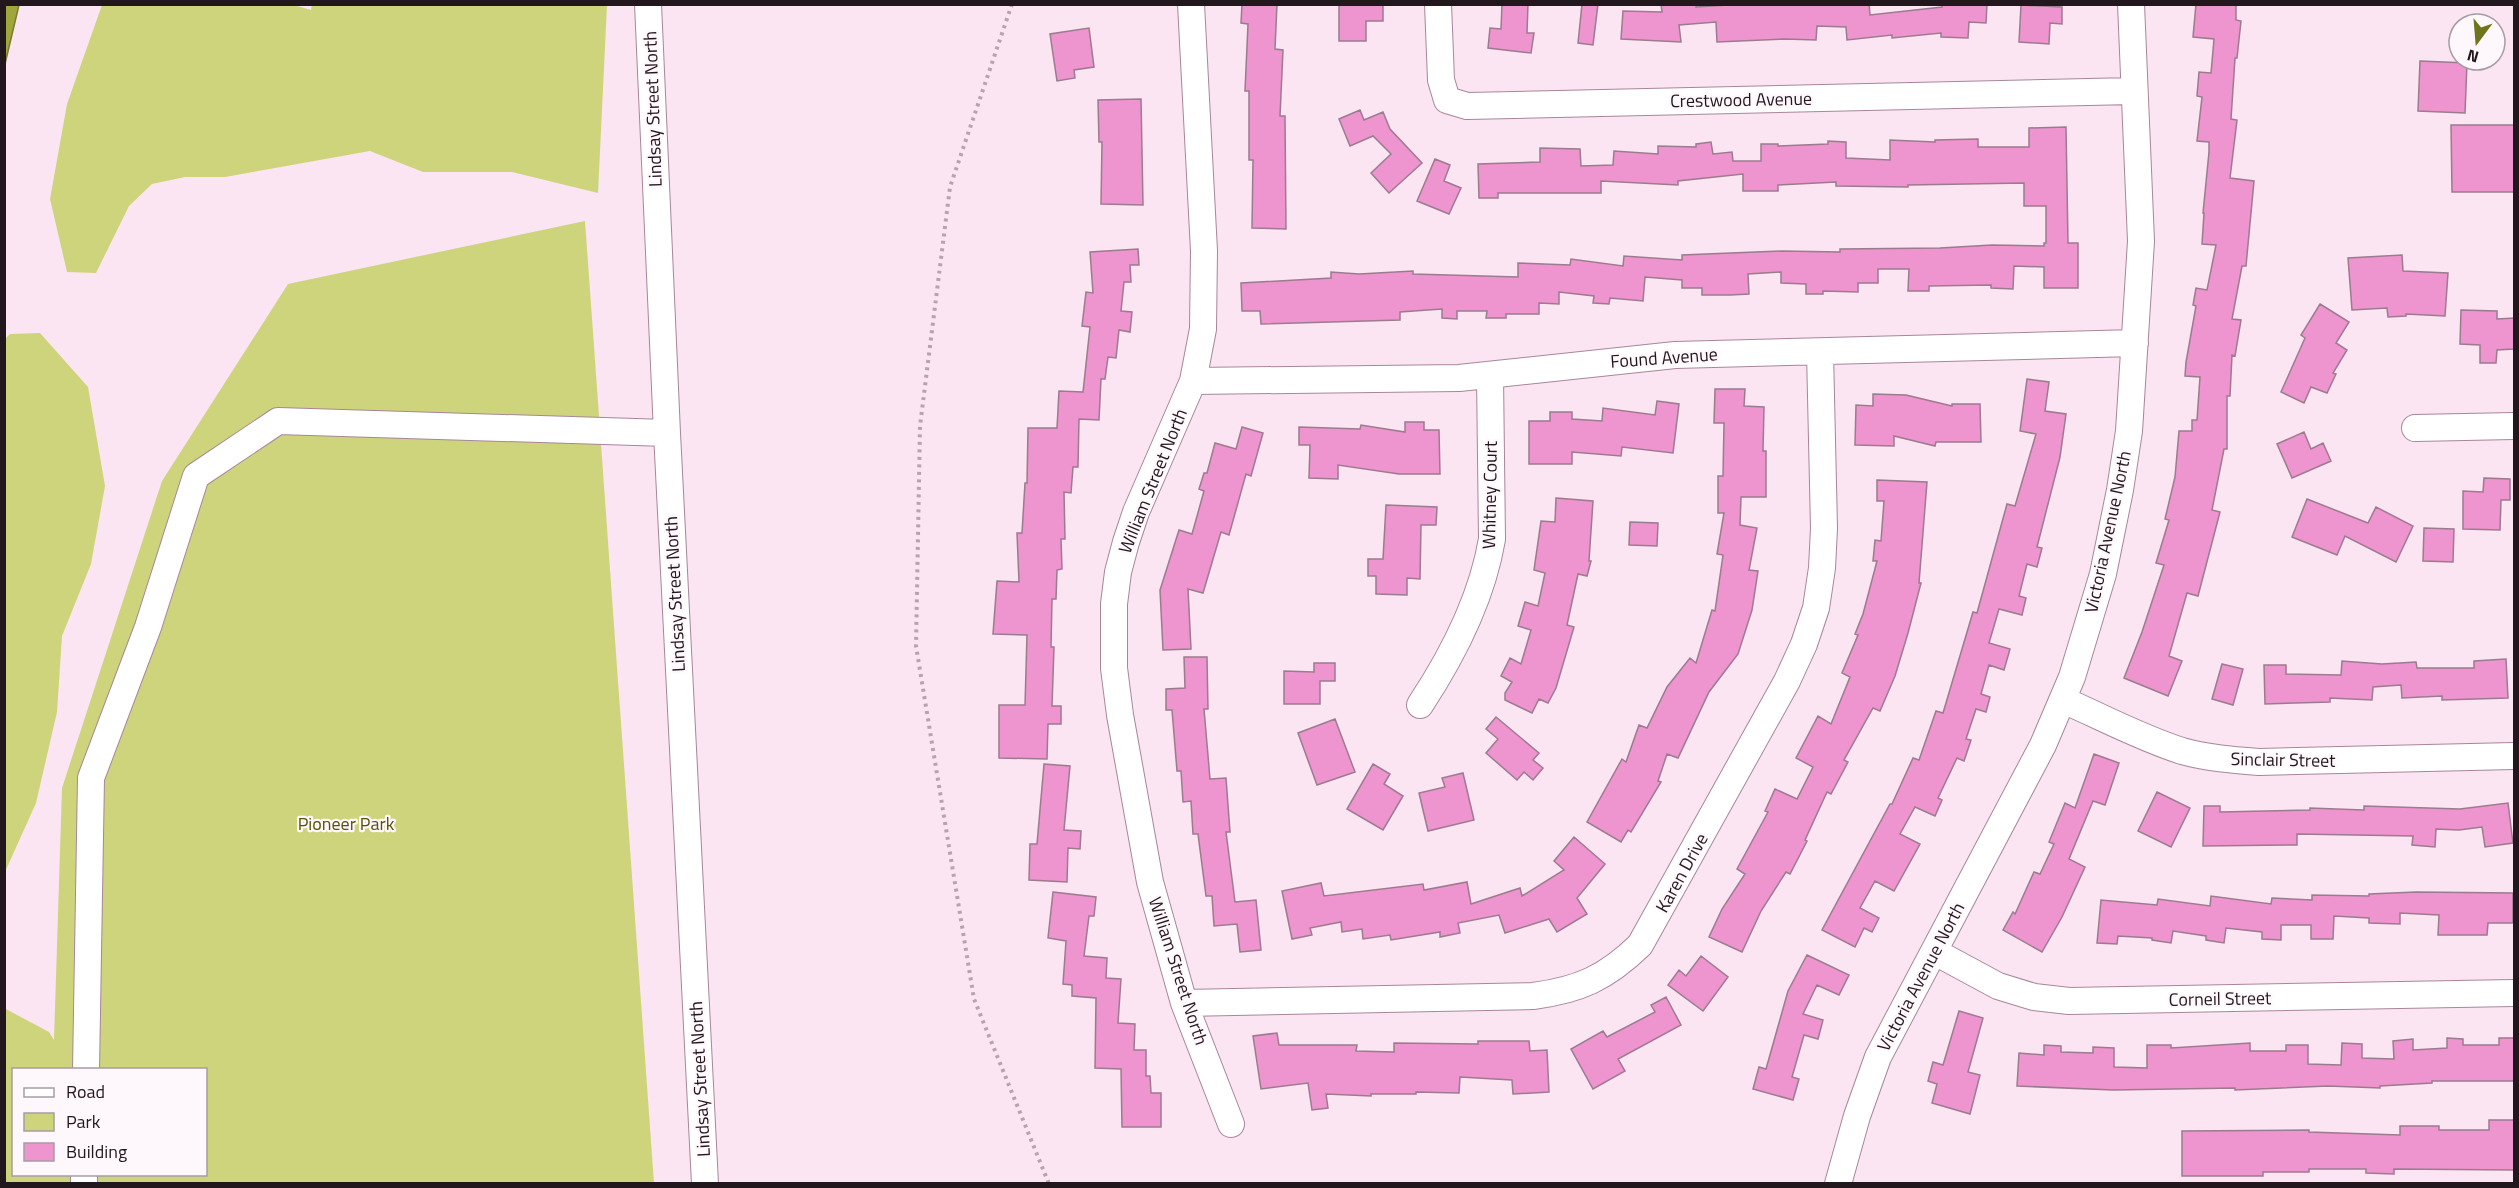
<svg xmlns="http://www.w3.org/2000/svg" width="2519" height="1188" font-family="'Titillium Web',sans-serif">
<rect width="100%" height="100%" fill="#fbe5f2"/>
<!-- green -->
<path fill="#ced47c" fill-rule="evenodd" d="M294 5 311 10 312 4 607 5 598 193 512 172H423L370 151 225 177H185L152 184 129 206 96 273 67 272 50 199 67 104 102 5Z
M585 221 654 1183H5L4 1008 49 1032 54 1040 62 788 162 481 288 284ZM14 1070H206V1174H14Z
M40 333 88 387 105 486 91 564 62 636 57 712 36 803 5 872V339L10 334Z"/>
<!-- water -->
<path fill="#a1a63a" stroke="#7b7b32" stroke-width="1.5" d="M5 4 19 5 5 64 4 5Z"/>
<!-- building -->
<path fill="#ee94ce" stroke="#9c7b8f" stroke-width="1.5" d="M1242 4H1277L1275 49 1283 50 1280 116H1285L1286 229 1252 228 1253 160H1249V91H1245L1248 24 1241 23Z
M1502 4H1528L1527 33H1534L1531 53 1488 48 1490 28 1501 29Z
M1582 4H1598L1593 45 1578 43Z
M1661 4H1696V7L1746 4H1869L1870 15 1942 7V4H1987L1986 23 1969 22 1968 38 1941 37V33L1892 38V35L1847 40 1846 27 1817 26 1816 40 1785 39 1717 42 1716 22 1679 25 1681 42 1621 39 1623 11 1662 12Z
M2196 4H2236V20L2241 21 2237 58H2235L2231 119 2237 120 2230 178 2254 181 2246 266H2242L2232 319 2241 320 2235 356 2232 355 2230 396H2227V449H2224L2212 510 2220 512 2198 596 2187 593 2169 656 2182 661 2168 696 2124 678 2142 632 2164 565 2156 563 2169 520 2165 519 2175 477 2179 431H2192V420H2197L2200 377 2185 376 2186 362 2196 306 2193 305 2196 288 2207 290 2216 245 2202 244 2204 213H2203L2209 152V142L2197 141 2202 97 2197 96 2199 72 2211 73 2214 39 2193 37Z
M1339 5H1383V21H1366V41H1339Z
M2021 5 2062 7V24L2050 23 2049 44 2019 42Z
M1089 28 1094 67 1074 70 1075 78 1057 81 1050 34Z
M2420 61 2467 63 2465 113 2418 111Z
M1141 99 1143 205 1101 204 1102 142H1099L1098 100Z
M1360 110 1364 120 1383 112 1390 129 1422 163 1389 193 1371 173 1391 154 1373 136 1350 146 1339 119Z
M2451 125H2514V192H2452Z
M2066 127 2068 243H2078V288H2044V267L2014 266 2013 289 1991 288V285L1929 286V291H1908L1909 269H1878V283H1858V292L1823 291V294H1806V284L1781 283V272L1748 274 1749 294 1730 295H1702V288H1682V280L1645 277 1643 301 1610 298 1609 304 1593 303 1594 296 1559 292V304L1539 303V314H1506V318H1486L1487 311H1457V319L1442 318V309L1400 312V320L1261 324 1260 311H1242L1241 283 1331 278V272L1359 274 1413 271V274L1518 277V263L1570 265 1571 259 1623 266 1624 256 1682 260V255L1782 251 1840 252V249L1940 248 1992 245 2044 246V243H2046V206H2024V183L1908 185V187L1836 186V182L1778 185V191H1743V174L1678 181V185L1601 181V193H1498V198H1479L1478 164 1540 162V148L1580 149 1581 166 1613 165 1614 151 1658 154V146L1696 147V144L1711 142 1713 154 1732 152 1733 161H1761V144H1778V146L1828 144V141L1846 142V158L1890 160V140L1935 142V140L1978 139V147H2029V128Z
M1435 159 1450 165 1444 181 1461 188 1449 214 1417 201Z
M1138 249 1139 265H1130L1131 282H1124L1121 311 1132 312 1130 332 1119 330 1116 358 1108 357 1105 379H1101L1099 420 1079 419 1078 467H1073L1071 493 1064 492 1065 539H1061L1062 569 1057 570 1056 599H1052L1051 647H1054L1052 706H1061V724H1048L1047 759 999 758V705H1025L1027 635 993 634 997 581 1019 582 1017 533H1022L1025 483H1027L1028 428H1057L1059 391 1083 392 1090 327 1082 326 1086 292 1093 293 1090 252Z
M2402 255 2403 271 2448 273 2445 316 2406 314V316L2388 317 2387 308 2352 310 2348 258Z
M2320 304 2349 322 2336 343 2347 350 2333 373 2336 374 2327 393 2311 387 2304 403 2281 392 2305 338 2301 335Z
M2461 310 2497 311V319L2514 318V349L2497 350 2496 363H2480V345L2460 344Z
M2027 379 2049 382 2045 411 2066 414 2060 457 2037 547 2042 548 2037 567 2027 564 2019 596 2026 598 2022 615 1999 609 1989 643 2010 649 2004 670 1989 665 1981 694 1990 697 1986 712 1976 709 1966 739 1971 740 1964 761 1957 758 1938 798 1942 800 1935 816 1915 807 1900 834 1920 844 1894 891 1875 881 1860 908 1879 918 1872 932 1864 928 1855 947 1822 930 1890 804H1892L1913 758 1919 760 1936 711 1943 713 1973 612 1977 613 2007 504 2015 506 2036 434 2020 431Z
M1715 389H1745L1744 406 1764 407 1763 451H1766V497H1741L1740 525 1757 528 1749 570 1758 571 1752 610 1738 654 1709 692 1678 758 1667 754 1658 781 1661 782 1631 832 1628 830 1621 842 1587 822 1622 759 1626 762 1639 725 1647 728 1667 687 1690 658 1696 663 1712 610 1715 611 1723 555 1717 554 1724 513H1718V476H1723L1724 423H1714Z
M1873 394 1906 395 1952 406V404H1980L1981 442H1936L1935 446 1894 436V446L1855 445 1856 405 1873 406Z
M1657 401 1679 404 1673 453 1622 447 1621 456 1572 452V464H1529V421H1550V412H1572V419L1602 421 1603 408 1655 415Z
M1405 422H1424V430H1439L1440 474H1399L1338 465V479L1309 478 1310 445H1299V427L1360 429 1361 425 1405 432Z
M1242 427 1263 433 1251 476 1246 474 1229 535 1221 532 1203 593 1188 589 1191 649 1163 650 1160 590 1179 530 1192 534 1204 491 1199 489 1204 473H1207L1215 443 1236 449Z
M2304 432 2311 449 2323 443 2331 461 2292 478 2277 444Z
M2484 478 2510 479V500H2501L2500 530 2463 529V491L2483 492Z
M1877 480 1927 482 1919 583H1921L1908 633 1895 676 1880 711 1873 708 1844 760 1848 762 1831 794 1827 792 1805 840 1807 841 1790 874 1786 872 1761 911 1742 952 1709 937 1722 909 1745 874 1737 869 1768 812 1765 811 1775 789 1797 799 1813 767 1796 758 1818 716 1831 724 1850 677 1842 673 1858 635 1855 634 1863 614 1877 561H1873L1875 540 1881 541 1884 501H1877Z
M1556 498 1593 501 1589 561H1591L1587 576 1578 574 1567 625 1574 627 1556 688 1548 703 1539 699 1532 713 1505 700V693L1512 682 1501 676 1510 658 1521 664 1531 630 1518 626 1525 602 1538 606 1545 573 1534 570 1541 521 1555 522Z
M2307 499 2368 523 2376 507 2413 526 2396 562 2345 536 2337 555 2292 537Z
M1386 505 1437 507 1436 525H1421L1420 579 1407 578V595L1376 594V576H1368V559H1383Z
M1630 522 1658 523 1657 546 1629 545Z
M2424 528 2454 529 2453 562 2423 561Z
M1184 657H1207L1208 709H1204L1210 779 1226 778 1230 832H1226L1235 902 1256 900 1261 950 1240 952 1237 924 1214 926 1212 896H1206L1198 834H1193L1191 801 1183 802 1181 771H1177L1172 710H1166V689L1185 688Z
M2506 659 2508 698 2442 700V696L2402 698 2401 685 2373 687 2372 700 2330 698V702L2265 704 2264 665H2286V674L2341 675 2342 661 2382 664 2416 662 2417 668H2474V661Z
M1314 663H1335V681H1320V704H1284V671L1314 672Z
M2222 664 2243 669 2233 705 2212 699Z
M1496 717 1539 753 1533 760 1543 768 1533 780 1524 772 1517 780 1486 753 1498 739 1486 729Z
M1335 719 1355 772 1317 785 1298 733Z
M2094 754 2119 763 2105 805 2093 801 2069 859 2085 867 2062 917 2042 952 2003 930 2013 912 2015 914 2034 872 2040 874 2054 844 2049 842 2065 803 2075 808Z
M1044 764 1070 766 1064 830 1081 831 1080 849 1068 848 1067 882 1029 880 1030 844H1037Z
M1373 764 1390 774 1384 784 1403 796 1383 830 1347 809Z
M1463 773 1474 820 1428 831 1419 793 1445 787 1442 778Z
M2157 792 2190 808 2171 847 2138 831Z
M2508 803 2513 843 2485 847 2482 827 2459 830 2436 829 2435 847 2412 845 2413 836 2297 834V845L2203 846 2204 806H2220V812L2310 810V808L2364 810V806L2460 809Z
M1574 837 1605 864 1577 898 1587 914 1557 932 1549 919 1505 933 1499 915 1458 923 1460 933 1440 937V932L1391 940 1390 935 1363 939 1362 929 1342 932 1341 922 1310 928 1312 935 1292 939 1282 891 1321 883 1324 896 1423 884 1424 890 1467 882 1471 904 1520 888 1522 896 1564 870 1554 861Z
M1053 892 1096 897 1094 916H1089L1084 956 1107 958 1106 978 1121 979 1118 1023 1135 1024 1134 1050H1146V1076H1150L1151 1093H1161V1127H1122L1121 1069 1095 1068 1096 998 1072 996V985L1063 984 1066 941 1048 938Z
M2416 892 2513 893V923H2488L2487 935H2438L2439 915 2400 913V924L2369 923V918L2334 916 2333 939H2311V925H2281V940L2262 939V932L2226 928 2224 943 2206 940V936L2173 931 2171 943 2152 940V938L2118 936 2117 944 2097 943 2101 900 2157 905 2158 899 2210 906 2211 896 2271 904 2272 898 2312 900V895L2369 896V894Z
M1807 955 1849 975 1839 995 1817 985 1803 1014 1823 1020 1818 1039 1804 1035 1792 1077 1799 1079 1793 1100 1753 1089 1759 1067 1766 1069 1788 991Z
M1701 956 1728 977 1703 1011 1668 985 1679 970 1686 976Z
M1666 997 1681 1025 1618 1059 1625 1071 1593 1089 1571 1049 1603 1031 1607 1037 1655 1012 1651 1005Z
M1959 1011 1983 1018 1968 1072 1980 1075 1970 1114 1932 1103 1937 1084 1928 1081 1933 1062 1943 1065Z
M1277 1033 1279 1045H1357L1356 1051 1394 1052V1043L1478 1044V1041H1529L1530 1051 1547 1050 1549 1092 1513 1094 1512 1080 1460 1077 1459 1093 1416 1092V1094H1371V1096L1326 1094 1328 1108 1312 1110 1308 1083 1261 1089 1253 1036Z
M2447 1038 2463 1039V1045H2499V1038H2514V1081H2432V1083L2380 1086V1088L2328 1086 2235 1090V1088L2113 1090 2017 1086 2019 1053 2044 1055V1045L2061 1046V1052L2093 1053V1047L2114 1048V1067L2147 1068V1045H2171V1048L2250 1043V1051H2286V1045H2308V1064L2341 1065 2342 1043 2362 1044V1058L2394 1059 2393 1041 2413 1039V1050L2447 1048Z
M2489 1120H2514V1170L2394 1169V1174L2366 1173V1169H2309V1172H2263V1176H2182V1131L2309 1130V1132L2400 1135V1126H2439V1130H2489Z"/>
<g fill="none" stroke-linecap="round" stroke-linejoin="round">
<!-- minor casing -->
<g stroke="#a8869a" stroke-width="28">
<path id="minor" d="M648 4 667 433 705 1184
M1191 4 1204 251 1203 329 1193 381 1136 512 1126 542 1118 572 1114 604V668L1120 715 1150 882 1184 1003 1231 1124
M1438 4 1441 80 1447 100 1467 106 2133 91
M1193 381 1459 378 1675 355 2135 343
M2415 428 2514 426
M2063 700C2102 717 2141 738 2182 751 2207 758 2233 760 2259 762L2514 756
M1420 705C1453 655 1482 599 1492 539L1490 376
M1935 952 1998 986 2034 997 2069 1001 2514 993
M1184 1003 1533 996C1579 990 1606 978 1640 945L1787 681 1804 644 1816 608 1822 568 1824 528 1820 352
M86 1070 91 778 148 627 196 476 278 421 667 433
M84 1184V1174
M1838 1184 1857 1116 1878 1057 2043 745 2072 677 2103 574 2120 490 2129 431 2141 241 2131 4"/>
</g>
<!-- path -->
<path stroke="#b6a3ae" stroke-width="4" stroke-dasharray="3 4.5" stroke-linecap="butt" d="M1012 4 950 187 920 426 916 646 974 999 1049 1184"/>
<!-- minor -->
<use href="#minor" stroke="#fff" stroke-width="26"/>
</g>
<g text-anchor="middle" stroke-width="4.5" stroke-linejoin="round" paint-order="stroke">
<!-- street labels -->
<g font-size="18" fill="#23171e" stroke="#fef7fb">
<text transform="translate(1741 100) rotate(-1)" y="6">Crestwood Avenue</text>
<text transform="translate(653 109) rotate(-92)" y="6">Lindsay Street North</text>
<text transform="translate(1664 358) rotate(-4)" y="6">Found Avenue</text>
<text transform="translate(1153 481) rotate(-68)" y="6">William Street North</text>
<text transform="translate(1490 495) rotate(-89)" y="6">Whitney Court</text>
<text transform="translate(2108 532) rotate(-78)" y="6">Victoria Avenue North</text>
<text transform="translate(675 594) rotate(-93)" y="6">Lindsay Street North</text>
<text transform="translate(2283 760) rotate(1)" y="6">Sinclair Street</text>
<text transform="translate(1682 873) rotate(-61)" y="6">Karen Drive</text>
<text transform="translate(1178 971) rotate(72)" y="6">William Street North</text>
<text transform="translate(1921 977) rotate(-62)" y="6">Victoria Avenue North</text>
<text transform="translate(2220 999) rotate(-1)" y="6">Corneil Street</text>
<text transform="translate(700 1079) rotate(-93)" y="6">Lindsay Street North</text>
</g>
<!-- park labels -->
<g font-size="18" fill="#515400" stroke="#fef7fb">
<text x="346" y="830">Pioneer Park</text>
</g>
</g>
<!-- border -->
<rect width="2519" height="1188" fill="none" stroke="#23171e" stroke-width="12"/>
<!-- legend -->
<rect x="12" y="1068" width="195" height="108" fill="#fef7fb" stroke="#a69da3" stroke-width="1.5"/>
<rect x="24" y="1088" width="30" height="9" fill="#ffffff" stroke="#a69da3" stroke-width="1.5"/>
<text x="66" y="1098" font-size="18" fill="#23171e">Road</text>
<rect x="24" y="1113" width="30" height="18" fill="#ced47c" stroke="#a69da3" stroke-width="1.5"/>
<text x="66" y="1128" font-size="18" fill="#23171e">Park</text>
<rect x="24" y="1143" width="30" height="18" fill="#ee94ce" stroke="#a69da3" stroke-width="1.5"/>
<text x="66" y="1158" font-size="18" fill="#23171e">Building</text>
<!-- north arrow -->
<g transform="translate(2477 42) rotate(196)"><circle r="28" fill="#fef7fb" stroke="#a69da3" stroke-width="1.5"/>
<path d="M0-4.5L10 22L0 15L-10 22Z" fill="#70741b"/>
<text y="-9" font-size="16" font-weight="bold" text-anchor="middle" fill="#23171e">N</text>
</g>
</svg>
